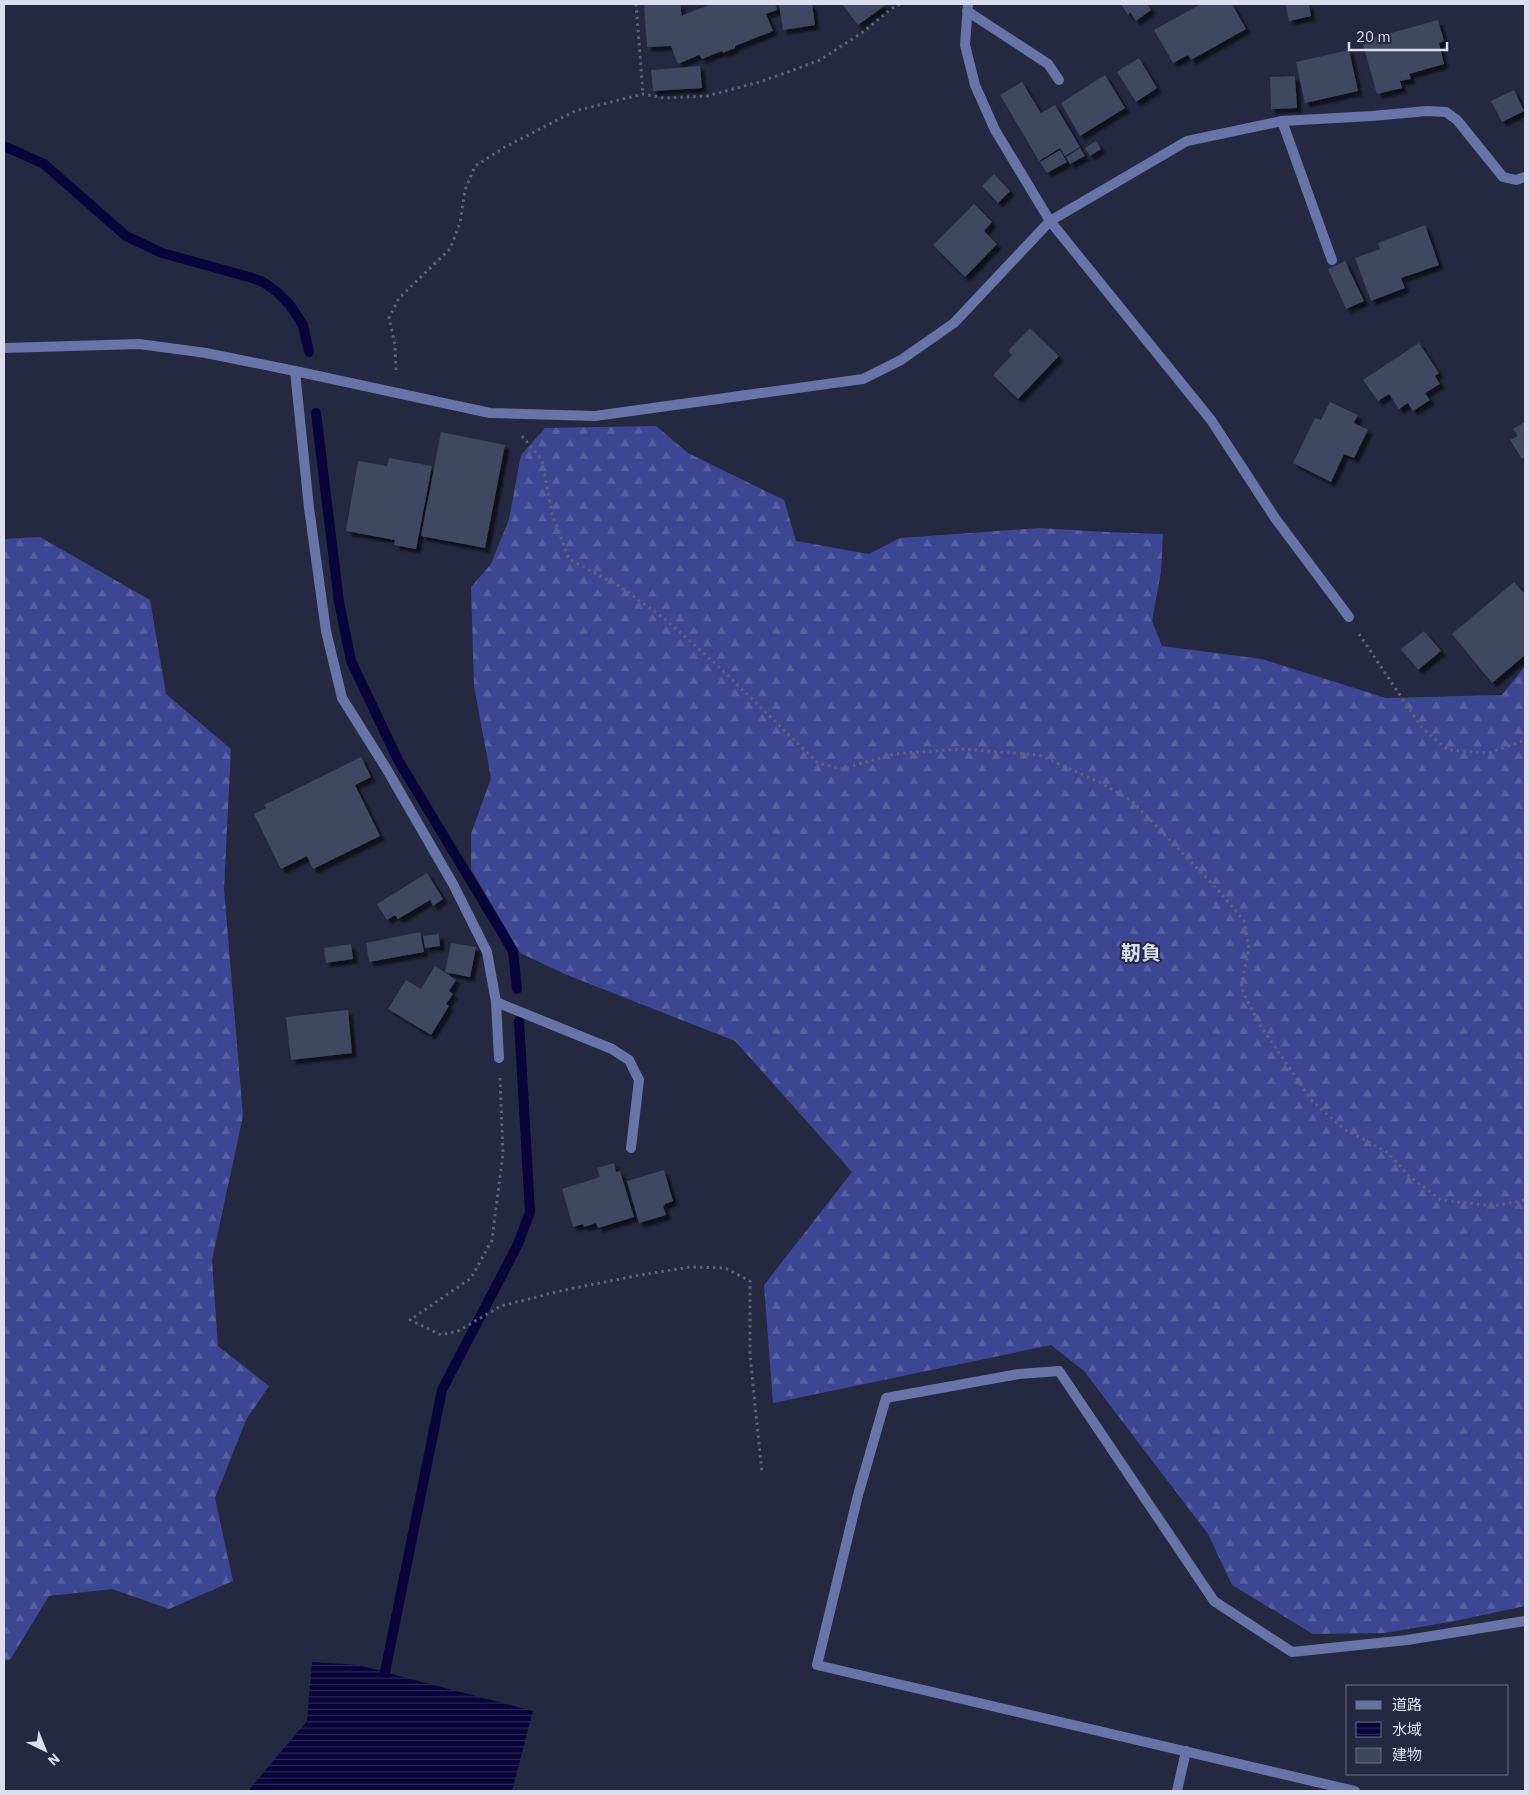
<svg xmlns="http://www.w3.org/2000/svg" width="1529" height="1795" font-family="'IBM Plex Sans','Noto Sans JP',sans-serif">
<defs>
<pattern id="forest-firs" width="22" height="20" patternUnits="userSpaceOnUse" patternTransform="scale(1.25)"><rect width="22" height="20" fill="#3d4692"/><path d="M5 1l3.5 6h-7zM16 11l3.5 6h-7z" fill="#5860a2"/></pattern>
<pattern id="water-rules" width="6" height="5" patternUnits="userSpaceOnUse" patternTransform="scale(1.25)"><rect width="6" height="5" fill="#080339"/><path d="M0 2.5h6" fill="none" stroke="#2b2756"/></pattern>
<filter id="shadow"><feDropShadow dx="4.5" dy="4.5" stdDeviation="1" flood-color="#0009"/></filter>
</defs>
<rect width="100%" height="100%" fill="#242840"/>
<!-- forest -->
<path fill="url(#forest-firs)" d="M656 426 688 453 784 500 796 541 869 554 900 538 1040 528 1105 532 1163 534 1161 572 1152 621 1162 646 1262 659 1386 698 1502 695 1525 666V1606L1455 1621 1385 1633 1313 1634 1232 1585 1208 1534 1084 1371 1051 1345 773 1403 764 1285 852 1172 735 1041 567 975 520 953 471 869V834L491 778 474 686 471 587 491 564 509 519 521 455 545 428Z
M40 537 150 600 166 694 231 749 224 889 243 1116 212 1260 218 1346 269 1386 246 1420 215 1498 233 1581 169 1609 112 1589 49 1596 10 1660 4 1661V539Z"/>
<!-- water -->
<path fill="url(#water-rules)" d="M312 1662 358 1665 533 1711 512 1791H248L307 1721Z"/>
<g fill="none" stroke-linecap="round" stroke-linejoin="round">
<!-- stream -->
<path stroke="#080339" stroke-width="10" d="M4 146 44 164 126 236 162 253 249 277 263 282 277 292 290 305 303 325 309 352
M316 413 339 602 351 661 398 760 513 951 517 989
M385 1672 442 1390 518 1244 530 1212 519 1021"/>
</g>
<!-- building -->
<path fill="#404660" filter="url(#shadow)" d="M644 4H680L682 17 683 15 712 4H775L777 10 766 14 773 31 735 46V48L723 53 722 51 702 59 699 55 678 64 671 46 647 47Z
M779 4H812L815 25 783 30Z
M842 4H887L858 25Z
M1121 4H1147L1151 10 1136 21 1130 12 1128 15Z
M1201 4H1232L1246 29 1191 60 1188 55 1173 63 1154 30Z
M1285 4H1309L1311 16 1289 21Z
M1438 20 1444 41 1439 43 1444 64 1409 74 1411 79 1400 81 1402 88 1377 94 1362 41Z
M1349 50 1358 91 1305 103 1296 62Z
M1139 58 1157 88 1136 102 1117 72Z
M700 66 702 88 653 91 651 70Z
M1105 75 1125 108 1080 136 1061 103Z
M1295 76 1297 108 1271 109 1270 77Z
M1022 82 1041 113 1055 105 1080 147 1065 156 1060 148 1039 161 1000 95Z
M1514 90 1524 111 1502 122 1491 101Z
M1096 141 1101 149 1090 156 1085 148Z
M1080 148 1085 156 1070 164 1066 157Z
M1060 150 1067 162 1047 173 1040 162Z
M994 174 1010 191 998 203 982 186Z
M974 204 992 222 984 231 997 244 965 277 933 245Z
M1425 225 1439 265 1401 278 1405 288 1371 301 1355 258 1380 249 1378 243Z
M1345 261 1364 301 1346 309 1328 269Z
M1030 328 1059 356 1018 399 993 375 1012 355 1008 351Z
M1419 343 1439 373 1435 376 1440 384 1425 393 1430 400 1413 411 1408 403 1399 409 1389 394 1378 401 1363 380Z
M1330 402 1358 415 1354 423 1368 430 1354 458 1344 454 1331 482 1293 463 1315 418 1321 420Z
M1525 422V457L1522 459 1510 440 1518 436 1513 429Z
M441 432 505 445 485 548 421 536Z
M389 458 432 466 416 549 394 545 395 540 346 531 358 461 387 466Z
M1514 582 1524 593 1525 592V655L1492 683 1452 634Z
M1424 631 1441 651 1418 670 1401 649Z
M361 757 371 777 355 785 380 836 313 869 307 856 281 869 254 814 266 808 264 805Z
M427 873 443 899 433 906 430 900 398 919 395 915 387 920 377 904Z
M420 932 424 952 369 962 366 943Z
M439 934 440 946 425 948 423 936Z
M451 943 476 947 470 977 445 972Z
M351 944 353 959 326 963 324 948Z
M435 966 456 980 449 991 453 994 446 1004 449 1006 431 1035 388 1009 406 980 421 989Z
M348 1010 352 1053 291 1060 286 1017Z
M614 1163 616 1172 620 1171 634 1217 598 1228 596 1223 584 1227 583 1224 573 1227 562 1189 600 1177 597 1168Z
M664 1170 673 1201 665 1204V1205L663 1206 666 1215 639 1223 627 1181Z"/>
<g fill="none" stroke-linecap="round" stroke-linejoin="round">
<!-- path -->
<path stroke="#5e6277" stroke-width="3" stroke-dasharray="2.5 4" stroke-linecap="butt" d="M636 4 643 94
M396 370 395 345 389 318 399 298 450 249 460 223 465 190 475 166 505 147 575 111 643 94 664 98 707 96 763 81 820 60 863 32 891 9 900 4
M522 436 542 460 552 514 569 559 619 586 665 619 719 667 818 763 842 769 894 754 963 749 1039 755 1101 783 1132 801 1219 891 1244 921 1249 948 1241 987 1258 1022 1312 1101 1344 1129 1387 1152 1409 1176 1441 1200 1494 1206 1525 1200
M1359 634 1422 728 1448 750 1489 753 1525 740
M500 1078 503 1154 492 1240 471 1278 410 1320 441 1335 458 1331 501 1306 564 1290 641 1275 690 1267 725 1268 750 1281V1355L762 1473"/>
<!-- service -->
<path stroke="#6873a7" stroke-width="10" d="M967 11 1048 64 1059 80
M1282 121 1332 260
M496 1002 612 1049 629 1060 639 1080 631 1148"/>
<!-- minor -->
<path stroke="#6873a7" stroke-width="10" d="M968 4 965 45 975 85 995 130 1050 221 1211 420 1275 518 1349 617
M4 348 139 344 206 353 295 371 490 413 595 416 863 379 901 360 954 323 1050 221 1187 141 1282 121 1372 116 1427 111 1446 112 1457 120 1503 177 1516 180 1525 177
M295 371 309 508 326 631 342 698 386 768 453 884 487 952 496 1002 499 1058
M1177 1791 1186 1751
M1355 1791 817 1665 858 1495 886 1398 1019 1374 1059 1371 1214 1601 1292 1652 1407 1640 1525 1621"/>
</g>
<g text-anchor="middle" stroke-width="4" stroke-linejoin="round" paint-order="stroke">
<!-- quarter labels -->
<g font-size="20" font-weight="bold" fill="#dadeee" stroke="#242840">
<text x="1141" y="960">靭負</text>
</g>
</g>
<!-- border -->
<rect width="1529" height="1795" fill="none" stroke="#dadeee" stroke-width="10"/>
<!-- legend -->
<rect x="1346" y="1685" width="162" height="90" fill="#242840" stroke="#6d7186"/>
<rect x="1356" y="1701" width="25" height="8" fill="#6873a7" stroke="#6d7186"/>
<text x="1392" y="1710" font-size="15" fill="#dadeee">道路</text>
<rect x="1356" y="1722" width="25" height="15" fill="url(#water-rules)" stroke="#6d7186"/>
<text x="1392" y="1735" font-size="15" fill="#dadeee">水域</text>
<rect x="1356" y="1748" width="25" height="15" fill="#404660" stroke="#6d7186"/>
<text x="1392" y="1760" font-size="15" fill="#dadeee">建物</text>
<!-- north arrow -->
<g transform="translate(45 1750) rotate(137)" stroke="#242840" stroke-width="4" paint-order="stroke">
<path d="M0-4L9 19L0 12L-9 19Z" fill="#dadeee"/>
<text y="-8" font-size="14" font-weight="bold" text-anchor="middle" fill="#dadeee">N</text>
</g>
<!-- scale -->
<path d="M1349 42v8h98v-8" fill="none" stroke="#dadeee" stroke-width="2.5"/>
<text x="1356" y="42" font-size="15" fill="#dadeee" stroke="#242840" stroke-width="4" paint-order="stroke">20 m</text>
</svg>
